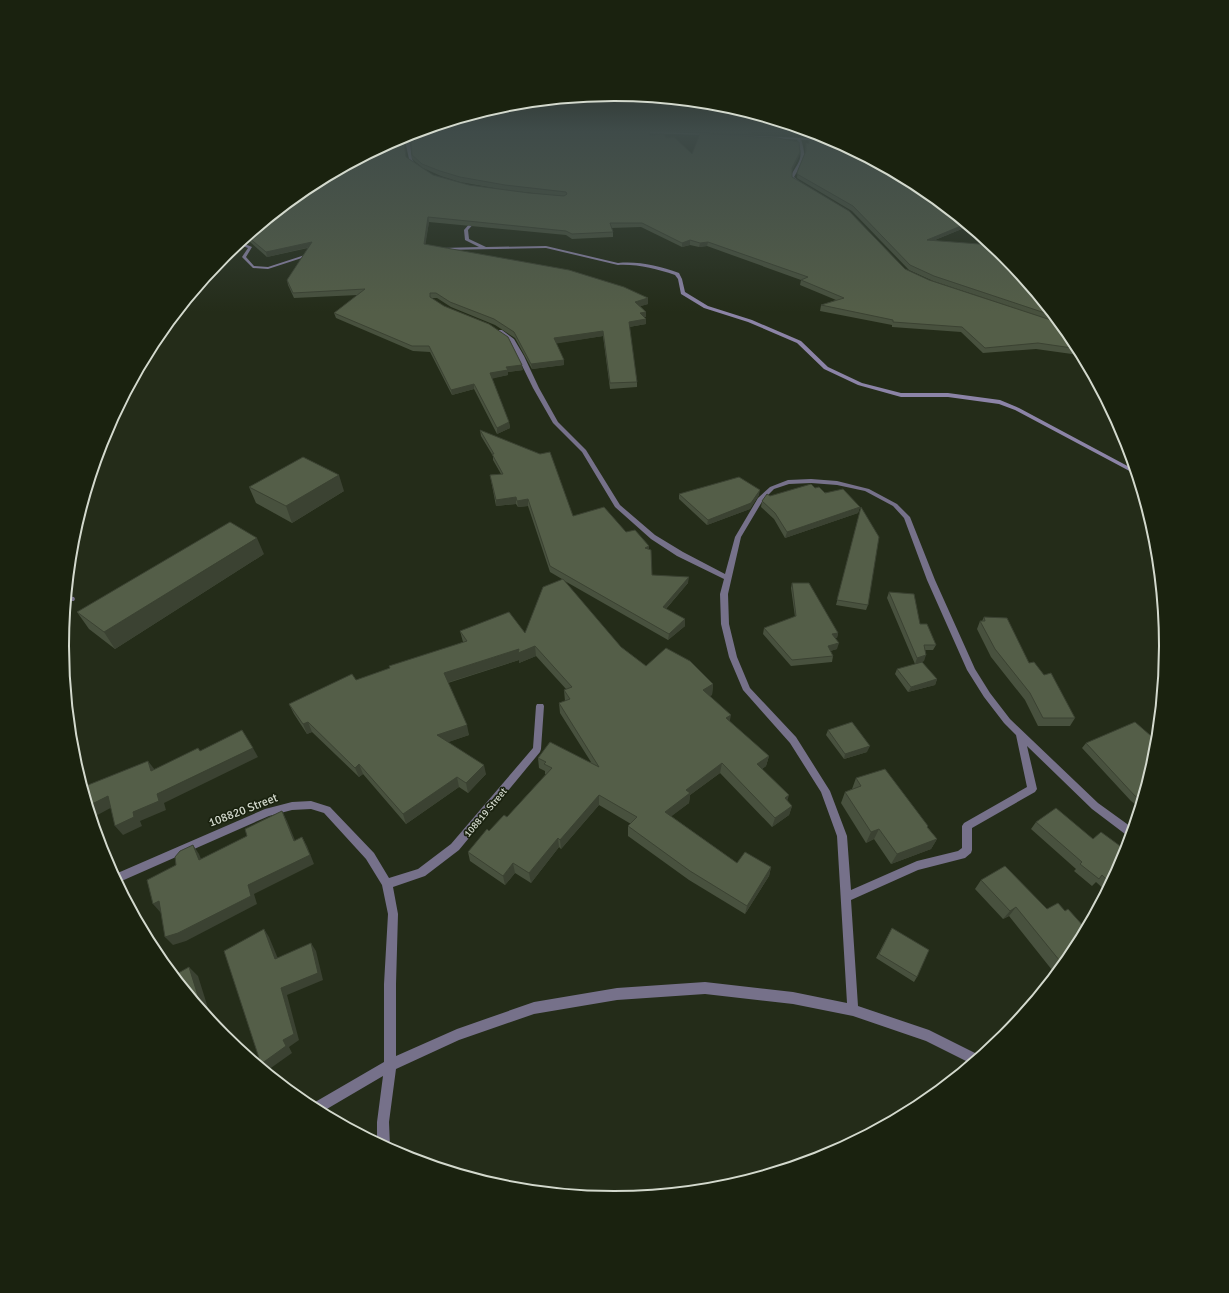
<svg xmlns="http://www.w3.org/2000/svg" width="1229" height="1293" font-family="Signika,sans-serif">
<rect width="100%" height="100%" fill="#242c19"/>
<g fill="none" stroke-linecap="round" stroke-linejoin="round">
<!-- stream -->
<path fill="#8c84a7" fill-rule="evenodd" d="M472 217 474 218 475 222 468 230 469 239 486 247 546 246 618 263C639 261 659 266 679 273L682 279 685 292 708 306 752 320 801 341 828 367 862 383 901 393H948L1000 400 1019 408 1135 470 1137 475 1015 410 999 404 948 397H901L858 385 824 369 797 343 748 322 704 308 681 294 678 279 675 275C656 269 638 264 618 265L546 248 441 250 442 248 479 247 465 240 464 230 471 222 470 218Z
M240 242 252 247 246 257 254 266 268 267 311 253 314 254 268 269 253 268 242 257 248 248 238 244Z"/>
<!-- lane -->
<path fill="#76718a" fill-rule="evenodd" d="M67 596 74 597 75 599 74 601H66Z"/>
<!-- street -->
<path fill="#76718a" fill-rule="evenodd" d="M407 135 410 144 412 159 417 168H415L409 159 404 136Z
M799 138 801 139C807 159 804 159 794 177L800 182 799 184 790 177C800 159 804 159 797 139Z
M498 330H502L514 339 524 356 539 388 558 422 586 450 620 505 655 535 683 552 725 574 735 537 758 498 770 487 788 480 811 479 837 481 869 489 897 504 910 517 935 580 975 669 990 693 1010 719 1098 803 1134 829 1131 838 1129 837 1092 809 1027 746 1037 789 1035 792 972 828V850L971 853 965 858 918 870 851 900 858 1006 929 1030 981 1056 972 1064 926 1041 853 1016 793 1004 705 994 617 1000 534 1014 459 1040 396 1069 389 1122 390 1147 389 1150 377 1143V1122L383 1076 320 1113 309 1107 310 1105 384 1062V984L388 914 382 885 366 859 324 813 311 809 292 810 269 816 117 883 113 875 265 809 292 802 311 801 330 807 374 853 389 878 418 869 451 844 533 748 536 706 537 704H543L544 706 541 749 540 752 459 850 425 876 393 887 398 914 396 984V1056L457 1029 534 1002 617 988 705 982 793 992 847 1003 837 836 821 792 790 743 743 690 729 657 721 624 720 594 724 579 677 556 651 539 615 507 582 452 553 423 533 388 510 341 498 332ZM811 483 837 485 865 491 893 506 904 518 927 580 967 670 984 697 1004 723 1016 735 1027 787 964 823 962 826V848L958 851 917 861 851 890 847 836 830 791 796 737 750 688 737 657 729 624 728 594 741 537 763 500 774 489 789 484Z"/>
<!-- secondary -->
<path fill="#a29ac2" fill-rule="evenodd" d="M640 131 710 134 712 135 639 133Z
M733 135 831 139 835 141 732 137Z"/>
</g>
<!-- wall -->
<path fill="#48513e" d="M421 131 650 135 666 138 692 154 743 136 800 152 799 156 792 171V177L905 269 929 280 1021 310 933 281 909 270 852 211 797 178 798 170 805 152 806 143H809V140L969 226 935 240 1008 264 1011 263 1074 340 1085 361 1078 359 1079 355 1036 349 983 353 961 332 892 327V325L820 311 821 305 836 300 800 285 801 280 707 246 699 247 690 245 682 247 641 227 611 228 613 232V237L572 239 566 235 429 222 425 244 648 298V304L640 306 646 312V317H644L646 324 629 327 637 382V387L610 389 603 336 556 343 564 365 532 369 515 338 495 325 451 307 437 298H432L523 370 508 372V375L492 378 509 422 510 428 497 434 474 389 452 395 430 352 413 351 336 318 334 313 358 295 294 298 288 285 287 280 308 248 267 257 249 241 248 237 308 187 404 136 403 137 406 157 433 175 469 185 529 193 559 196 505 190 460 182 441 176 423 168 412 159 411 139 407 135Z
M710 131H753L748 134 709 133Z
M480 430 573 516 626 532 649 546V550L652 575 688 583 666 609 685 626 668 640 563 580 621 647 646 666 713 684 712 695 709 696 730 722 769 756 766 766 762 769 787 801 792 806 789 815 772 827 720 773 690 795 689 803 671 816 737 863 771 867 769 876 745 914 689 880 628 836V826L631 824 599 805 561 849 559 847 531 883 515 873 505 885 470 861 468 852 489 831 507 817 546 774H545V771L539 768 538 758 591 762 560 713 559 703 565 701 564 690 566 689 536 656 519 663V660L448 683 469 735 448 742 486 774 468 793 459 787 406 824 363 774 359 777 312 732 307 734 294 714 289 704 463 642 460 631 525 633 562 579 550 572 528 506 518 507 516 504 496 506 490 475 501 474 493 460V456L481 436Z
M249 487 344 491 292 523 256 503Z
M815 488 860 507 858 513 785 538 774 519 761 507 762 501 770 496Z
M679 494 759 495 750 509 707 525 679 499Z
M861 507 868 605 866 610 836 605Z
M264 554 115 649 89 629 77 612Z
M792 583 838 633 837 638H835L837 649 830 651 833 656 832 662 791 666 763 634 764 628 795 617 791 588Z
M889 592 920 624 936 645 933 650H925L924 661 915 664 887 598Z
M984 617 1029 663 1075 718 1070 726H1038L1025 700 991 657 977 629 980 621H982Z
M897 669 937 679 935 685 908 692 895 674Z
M828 730 867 752 844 759 826 735Z
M1086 743 1156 755 1140 808 1131 801 1082 748Z
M856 778 928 828 937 839 931 849 891 864 874 839 866 843 841 803 845 792 852 789Z
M1036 822 1121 865 1107 892 1096 882 1092 886 1074 871 1076 869 1031 829Z
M981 880 1047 909 1065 911 1086 929 1074 954 1056 975 1009 916 1003 919 975 889Z
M892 928 917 977 914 982 876 958Z"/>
<!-- shaded-wall -->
<path fill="#3b4232" d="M748 131H753L748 134Z
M800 152 799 156 791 172 792 168Z
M428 217 429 222 425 248 424 244Z
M966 224 969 226 925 244 927 240Z
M690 240V245L682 247V243Z
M312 242 314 246 267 257 266 252Z
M708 242 707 246 699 247 700 243Z
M648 298V304L635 308V302Z
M646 312V317L640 318V313Z
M646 319V324L629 327V322Z
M603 331V336L554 344V338Z
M564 360V365L532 369 531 364Z
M522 365 523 370 508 372V375L491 379 490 373 506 367Z
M474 384V389L452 395 451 390Z
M509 422 510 428 497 434V428Z
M339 475 344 491 292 523 286 506Z
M760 490 759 495 750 509 707 525 708 520Z
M516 497V504L496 506V500Z
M528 499V506L518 507 517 501Z
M860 507 858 513 785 538 787 532Z
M257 538 264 554 115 649 104 632Z
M649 546V552L645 548Z
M689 577 688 583 662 613 663 607Z
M685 619V626L668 640 669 634Z
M838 633 837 638 830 639 832 634Z
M839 643 837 649 827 652 828 646Z
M535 646 536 656 519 663V660L446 683 444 673 519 649Z
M926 655 924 661 915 664 917 658Z
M937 679 935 685 908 692 911 687Z
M713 684 712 695 701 700 703 690Z
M731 715 729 725 726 718Z
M308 722 312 732 307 734 303 724Z
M467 725 469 735 440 745 437 735Z
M870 746 867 752 844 759 845 754Z
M253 748 258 757 164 803 166 810 140 821 142 826 123 835 115 826 157 794Z
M769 756 766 766 755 774 757 764Z
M148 761 155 770 151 771Z
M722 763 720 773 690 795 689 803 664 822 665 812 686 790Z
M359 764 363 774 359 777 355 768Z
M484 765 486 774 468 793 466 783Z
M457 777 459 787 406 824 403 814Z
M599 795V805L561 849 560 840Z
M789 795 786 805 785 798Z
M108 796 116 805 92 818 88 806Z
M792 806 789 815 772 827 775 818Z
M282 811 287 821 299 850 294 841Z
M879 829 874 839 866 843 871 832Z
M302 837 307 846 314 864 254 894 257 904 186 941 173 945 165 937 248 885Z
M558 838 559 847 531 883 529 873Z
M937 839 931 849 891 864 897 854Z
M193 845 199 854 205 869 199 860Z
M513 863 515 873 505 885 503 876Z
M771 867 769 876 745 914 747 906Z
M159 901 161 913 153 904Z
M1016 907 1009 916 1003 919 1010 911Z
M264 929 269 937 281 966 275 959Z
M311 943 316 951 323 980 287 995 299 1040 289 1047 292 1053 268 1070 261 1064 283 1040 281 988Z
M189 967 198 976 213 1024 203 1012Z"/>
<!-- building -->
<path fill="#545e48" stroke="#3b4232" d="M421 131H624L649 132 650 135 664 134 666 138 674 137 692 154 700 134 743 135 742 136 778 138 799 142 800 152 792 168V177L849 211 905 269 929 280 1060 323 1074 340 1079 349 1038 343 985 348 962 327 893 322V320L821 305 844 298 801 280 808 277 708 242 700 243 690 240 682 243 642 223H610L613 232 572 234 566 231 428 217 424 244 569 270 624 287 648 298 635 302 646 312 640 313 646 319 629 322 637 382 610 383 603 331 554 338 564 360 531 364 514 332 494 319 450 302 436 293H430V297L444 306 489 324 508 337 522 365 506 367 508 370 490 373 509 422 497 428 474 384 451 390 429 346H412L334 313 365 289 293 293 287 280 312 242 266 252 248 237 308 187 403 136 406 157 433 175 469 185 529 193 564 196 567 194 566 192 505 185 460 177 440 171 422 164 412 155 411 136 409 134Z
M809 140 834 141 922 187 966 224 927 240 992 245 1005 256 1008 259V264L1011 263 1054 316 934 276 910 265 853 206 797 174 798 170 806 151V143L809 144Z
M480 430 540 454 550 452 573 516 604 507 626 532 635 530 649 546 645 548 651 550 652 575 689 577 663 607 685 619 669 634 550 566 528 499 517 501 516 497 496 500 490 475 503 474 492 454H494Z
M303 457 339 475 286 506 249 487Z
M739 477 760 490 751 503 708 520 679 494Z
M811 484 815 488 819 487 825 493 843 489 860 507 787 532 775 513 762 501 767 494 770 496Z
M861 507 879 537 868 605 837 600Z
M230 522 257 538 104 632 77 612Z
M563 579 621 647 646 666 666 648 690 661 713 684 703 690 731 715 726 718 769 756 757 764 789 795 785 798 792 806 775 818 722 763 686 790 690 793 665 812 737 863 745 852 771 867 747 906 690 871 628 826 637 817 599 795 560 840 558 838 529 873 513 863 503 876 468 852 487 829 489 831 504 815 507 817 552 768 544 764 546 762 538 758 550 742 599 767 559 703 570 699 564 690 572 687 535 646 518 653 519 649 444 673 467 725 437 735 484 765 466 783 457 777 403 814 359 764 355 768 308 722 303 724 289 704 352 674 356 680 390 668 389 666 467 641 460 631 509 612 525 633 543 587Z
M792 583H809L838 633 832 634 839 643 828 646 833 656 792 660 764 628 796 616Z
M889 592 914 594 920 624H927L936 645H924L926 655 917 658Z
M984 617 1007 618 1029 663 1034 662 1044 675 1051 673 1075 718H1043L1030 693 995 649 980 621H985Z
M922 662 937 679 911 687 897 669Z
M852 722 870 746 845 754 828 730Z
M1135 722 1158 742 1156 755 1142 801 1135 796 1086 743Z
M242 730 253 748 157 794 159 801 133 812 134 817 115 826 108 796 88 806 83 787 148 761 151 771 198 748 200 751Z
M885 769 928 826 927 827 937 839 897 854 879 829 871 832 845 792 861 786 856 778Z
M1056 808 1093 839 1101 832 1127 851 1117 861 1121 865 1111 884 1102 875 1099 879 1080 864 1082 862 1036 822Z
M282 811 294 841 302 837 310 855 248 885 251 896 178 933 165 937 159 901 153 904 147 880 176 865 175 857 180 851 193 845 199 860 247 836 245 829Z
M1005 866 1047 909 1058 903 1065 911 1068 909 1086 929 1087 928 1074 954 1064 966 1016 907 1010 911 981 880Z
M892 928 929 950 917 977 879 954Z
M264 929 275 959 311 943 318 973 281 988 294 1034 283 1040 286 1046 261 1064 224 951Z
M189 967 203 1012 173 976Z"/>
<!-- sky -->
<linearGradient id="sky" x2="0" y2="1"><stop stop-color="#14180e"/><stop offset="0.42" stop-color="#3f4b49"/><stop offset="1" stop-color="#3f4b49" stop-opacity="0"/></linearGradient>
<rect width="1229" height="312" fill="url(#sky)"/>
<g text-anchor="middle" stroke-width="3.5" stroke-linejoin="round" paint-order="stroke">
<!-- street labels -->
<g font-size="10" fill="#d3d9cd" stroke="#1a220f">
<text transform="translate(485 812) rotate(-50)" y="4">108819 Street</text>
</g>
<!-- near-street labels -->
<g font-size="12" fill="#d3d9cd" stroke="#1a220f">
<text transform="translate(243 810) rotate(-21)" y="4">108820 Street</text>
</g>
</g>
<!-- crop -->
<path d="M0 0H1229V1293H0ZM69 646a545 545 0 1 1 1090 0a545 545 0 1 1-1090 0Z" fill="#1a220f" fill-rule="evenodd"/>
<path fill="none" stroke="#d3d9cd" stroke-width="2" d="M69 646a545 545 0 1 1 1090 0a545 545 0 1 1-1090 0Z"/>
</svg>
